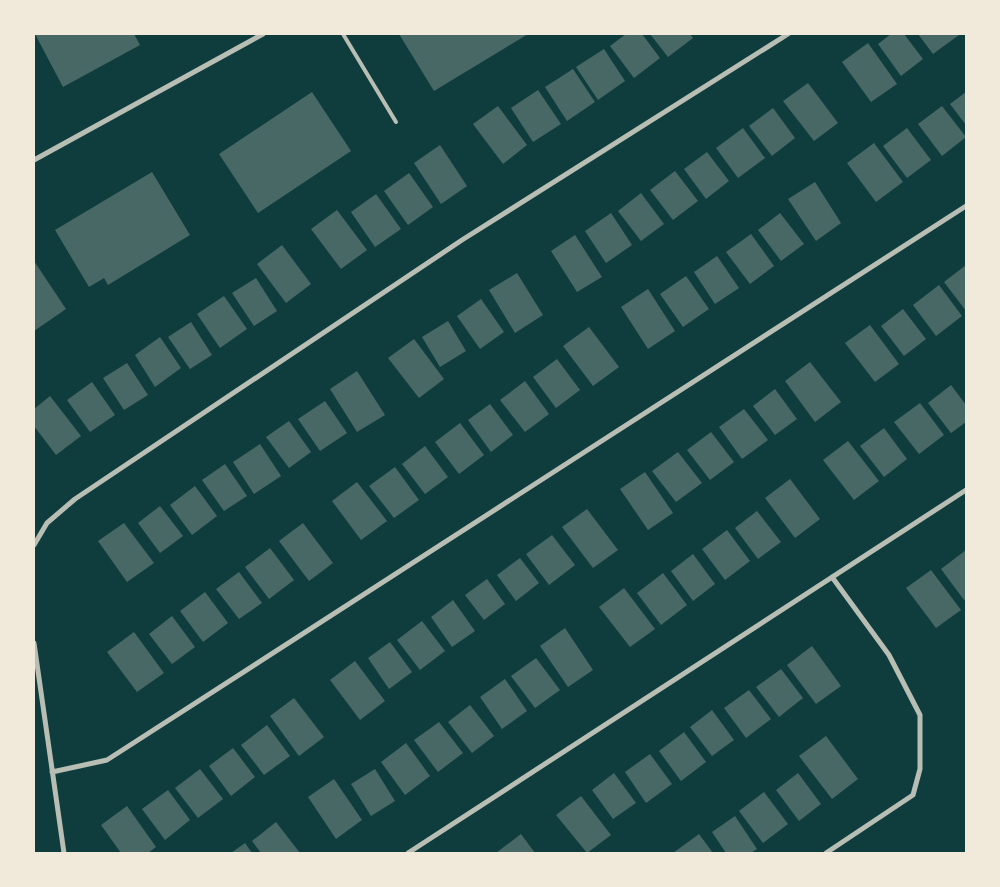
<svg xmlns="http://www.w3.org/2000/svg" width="1000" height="887" font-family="'Exo 2',sans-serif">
<rect width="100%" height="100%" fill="#0f3d3e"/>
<!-- building -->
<path fill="#486865" d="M35 34H134L140 45 63 87Z
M399 34H528L434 91Z
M626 34H642L660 58 634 78 610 46Z
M650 34H690L693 38 668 57Z
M891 34H904L923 59 901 76 878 44Z
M918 34H958L959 35 933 54Z
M868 43 897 84 871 102 842 62Z
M604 49 625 81 598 100 576 67Z
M573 69 595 102 567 121 545 87Z
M808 83 838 123 814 141 783 101Z
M538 90 561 124 533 142 511 108Z
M312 92 351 151 258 213 219 154Z
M966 92V125L950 104Z
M498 106 527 145 503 164 473 124Z
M942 106 966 137 942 156 918 124Z
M773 108 795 138 772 156 749 126Z
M743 128 765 158 738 178 716 148Z
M907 128 931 160 907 178 883 146Z
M874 143 903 182 876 202 847 163Z
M440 145 467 186 441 204 414 163Z
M707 152 729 181 706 199 684 169Z
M675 171 698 201 673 220 650 190Z
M152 172 190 235 108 285 104 278 89 287 55 230Z
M409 173 433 207 408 225 384 191Z
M815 182 841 223 816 241 788 199Z
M641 193 664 224 641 241 618 211Z
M376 194 401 229 375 247 351 212Z
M337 210 367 250 341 269 311 229Z
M611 213 632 245 606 263 585 231Z
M780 213 804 244 781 261 758 230Z
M751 234 774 266 750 284 726 252Z
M575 235 602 277 577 292 551 251Z
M282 245 311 284 286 303 257 264Z
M717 256 739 288 715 304 694 272Z
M34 261 66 309 34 331Z
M966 265V311L944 282Z
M517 273 543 315 515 333 489 290Z
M686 276 709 309 683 327 660 294Z
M256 278 277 311 254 326 232 293Z
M939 285 962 316 936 336 913 305Z
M648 289 675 331 648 349 621 307Z
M224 296 247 329 220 348 197 314Z
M481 299 504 332 480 349 457 316Z
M903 309 926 339 904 356 881 326Z
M448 321 466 351 440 367 422 337Z
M191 322 212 355 190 369 168 337Z
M870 325 899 364 875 382 845 343Z
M589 327 619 367 593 386 563 346Z
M160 337 181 368 155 387 135 355Z
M414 339 444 379 419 398 388 358Z
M557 359 580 390 556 408 533 377Z
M810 362 841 402 815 422 785 381Z
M127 363 148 395 124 410 103 378Z
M357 371 385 415 357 432 330 389Z
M525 381 549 414 525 432 500 400Z
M92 382 115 415 90 432 67 400Z
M951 385 966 405V422L951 433 928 403Z
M775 389 797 419 775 435 753 406Z
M50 396 81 436 56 455 34 426V409Z
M325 401 347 433 320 451 298 419Z
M920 403 944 435 919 454 894 422Z
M490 404 513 435 491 452 468 420Z
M744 409 768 440 742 459 719 427Z
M289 421 311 452 289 468 266 437Z
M460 423 484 455 459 474 435 442Z
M884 428 907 459 884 477 860 446Z
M711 432 734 462 710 480 687 450Z
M848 441 879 481 854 500 823 460Z
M260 444 281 476 254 494 233 462Z
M425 446 448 477 425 494 402 464Z
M678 452 702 483 676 502 652 471Z
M225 464 247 496 224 511 202 480Z
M395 467 419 500 394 518 369 486Z
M645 472 673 513 648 530 620 489Z
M790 479 820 519 795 538 765 498Z
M357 482 387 521 361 540 332 501Z
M195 486 217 516 192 535 170 505Z
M160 506 183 536 160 553 138 523Z
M587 509 618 550 593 568 562 527Z
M757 511 781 542 758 559 735 528Z
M124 523 154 563 127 582 98 541Z
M303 523 333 563 309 581 279 541Z
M727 530 750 561 725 580 702 549Z
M552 535 575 565 549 585 526 554Z
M270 548 294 580 269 599 245 567Z
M966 550V599L964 600 941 569Z
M693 554 715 584 693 601 671 571Z
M520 558 539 583 516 601 497 575Z
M931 570 961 610 936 628 906 588Z
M239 572 262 603 239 619 216 589Z
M663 573 687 605 661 625 637 593Z
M487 579 505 604 484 620 465 595Z
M624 588 655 629 630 647 599 607Z
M205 592 228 623 203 642 180 611Z
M453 600 475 631 452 647 431 617Z
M172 616 195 647 172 664 149 634Z
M422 621 445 651 420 670 397 640Z
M565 628 593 670 568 687 540 646Z
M134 632 164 673 137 692 107 652Z
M390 642 412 672 389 689 368 658Z
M812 646 841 686 816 704 787 665Z
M536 658 560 690 535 708 511 676Z
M355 661 385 701 360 720 330 680Z
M781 669 803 698 779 717 756 687Z
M505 679 527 711 502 729 480 697Z
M749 690 771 719 746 738 724 708Z
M294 698 324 737 299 756 270 716Z
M470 705 494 736 472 753 448 722Z
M712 710 734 740 712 756 690 727Z
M439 722 463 753 438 772 414 740Z
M267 725 290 756 264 775 241 745Z
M684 732 706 762 681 781 659 751Z
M826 736 858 779 832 799 799 756Z
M406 743 430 776 405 795 381 762Z
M233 748 255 777 231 796 209 766Z
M650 754 672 784 646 803 625 772Z
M200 769 223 799 198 818 175 788Z
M375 769 395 801 371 816 351 784Z
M614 773 636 803 613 819 592 790Z
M798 773 821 804 799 821 776 790Z
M334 779 362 820 336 839 308 797Z
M168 790 190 820 165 840 142 809Z
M764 792 788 824 763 843 739 811Z
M581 796 611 835 587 853 556 815Z
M127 806 156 847 148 853H121L101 825Z
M735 816 757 849 751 853H726L712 832Z
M276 822 300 853H261L252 841Z
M521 834 535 853H496Z
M699 834 713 853H673Z
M245 843 252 853H231Z"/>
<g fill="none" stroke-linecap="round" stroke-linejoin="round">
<!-- service -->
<path stroke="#b8beb3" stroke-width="4" d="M343 34 396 122"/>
<!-- minor -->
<path stroke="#b8beb3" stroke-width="5" d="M34 160 263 34
M34 545 47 523 75 499 462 240 788 34
M34 643 64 853
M52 772 107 760 966 206
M408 853 966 490
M826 853 913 795 920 769V715L889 655 832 577"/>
</g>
<!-- border -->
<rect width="1000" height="887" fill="none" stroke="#f1e9da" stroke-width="70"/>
</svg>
